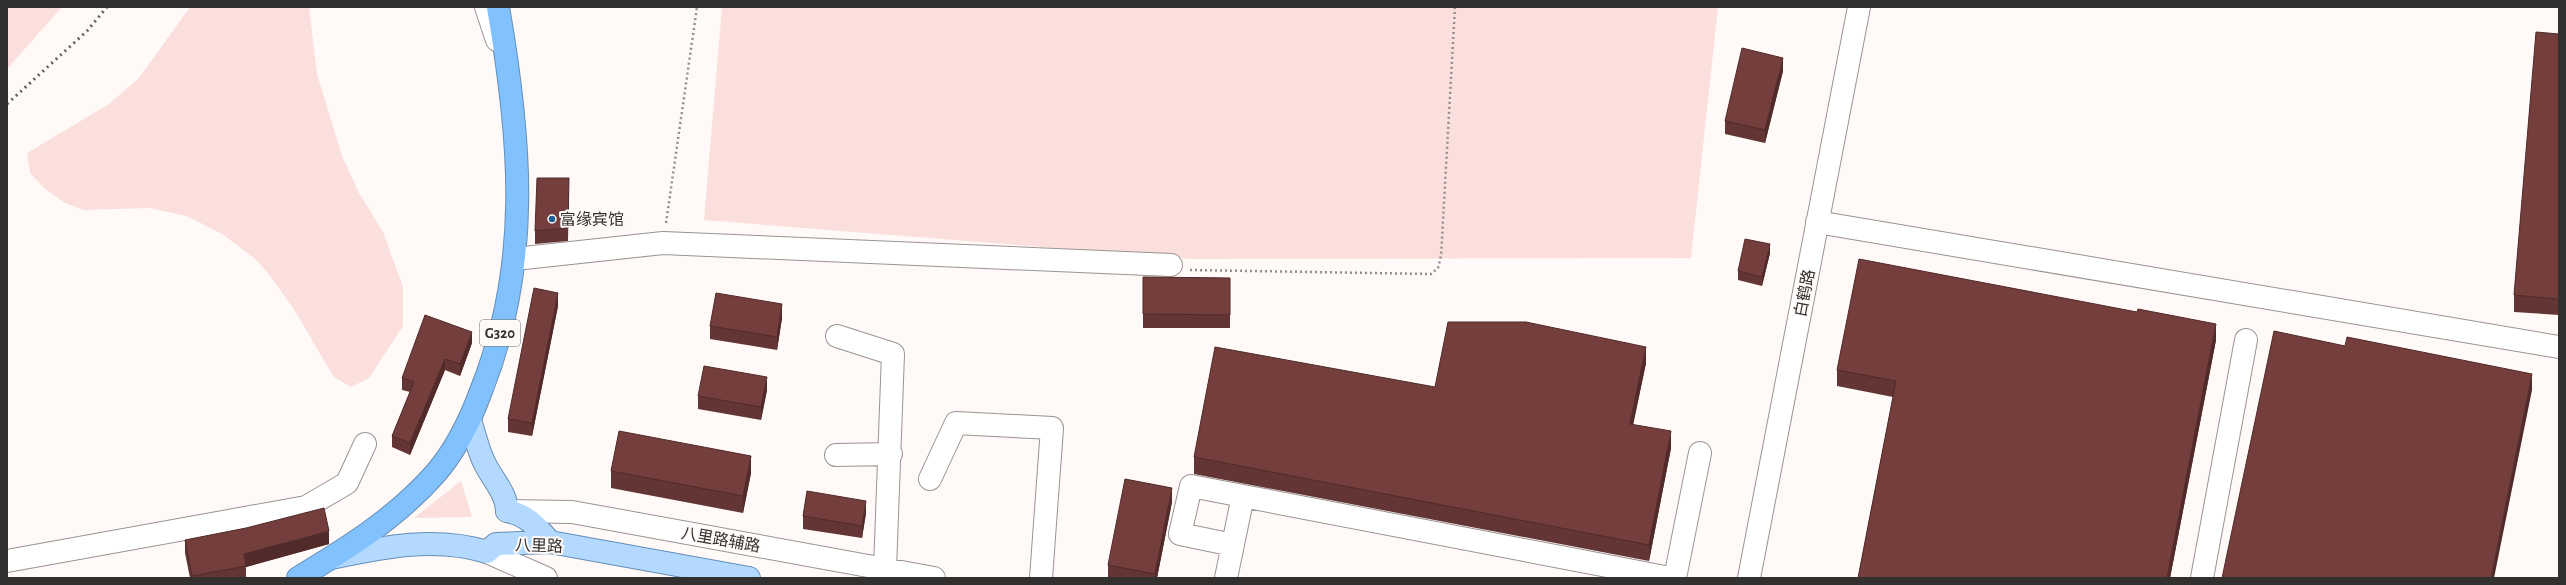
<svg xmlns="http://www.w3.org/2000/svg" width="2566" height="585" font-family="'Alegreya Sans','Noto Sans SC',sans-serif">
<rect width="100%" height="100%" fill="#fff9f8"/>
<!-- green -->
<path fill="#fadfdd" d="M7 7H62L7 69Z
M190 7H309L317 74 342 156 359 193 383 232 403 287V326L369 378 351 387 334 377 293 308 268 273 254 258 222 234 187 216 149 208 84 210 65 203 45 189 30 173 27 153 109 104 139 78Z
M722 7H1718L1691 258 1193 259 704 220Z
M461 481 472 517 414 518Z"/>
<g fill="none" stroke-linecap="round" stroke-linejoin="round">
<!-- minor casing -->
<g stroke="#9a9392" stroke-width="24">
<path id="minor" d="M486 7 497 40
M1817 222 2559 347
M515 259 663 243 1171 265
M837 336 893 354 885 569
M836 455 891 454
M930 479 956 423 1052 428 1041 578
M507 511 572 512 934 578
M1233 545 1180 534 1191 486 1243 496
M487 552 546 578
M7 561 306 507 347 483 365 444
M1226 578 1243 496 1670 578
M1675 578 1700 453
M1749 578 1859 7
M2202 578 2246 340"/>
</g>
<!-- major casing -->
<g stroke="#658eb6" stroke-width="24">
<path id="major" d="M470 420C475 435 478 451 485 464 493 480 507 494 507 511 527 515 537 527 550 542
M331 558C384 547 435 536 487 552L496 544 550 542 749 578"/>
</g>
<!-- highway casing -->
<g stroke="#658eb6" stroke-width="24">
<path id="highway" d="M298 578C348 548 396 518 435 474 456 450 470 421 481 391 532 264 521 139 498 7"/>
</g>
<!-- path -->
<path stroke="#938e8e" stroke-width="2.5" stroke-dasharray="2 3" stroke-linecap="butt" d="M666 223 697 7
M1190 270 1431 274 1438 268 1441 256 1455 7"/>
<!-- minor -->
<use href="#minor" stroke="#fff" stroke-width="22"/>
<!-- major -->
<use href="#major" stroke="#b3dafe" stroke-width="22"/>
<!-- highway -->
<use href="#highway" stroke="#80c1fe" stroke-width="22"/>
<!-- rail -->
<path stroke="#656161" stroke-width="3" stroke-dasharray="2 4" stroke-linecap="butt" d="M7 104 87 31 107 7"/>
</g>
<!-- wall -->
<path fill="#633534" d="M2559 34V315L2514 312V295Z
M1783 71 1765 143 1725 134V121Z
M569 192 568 241 535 244V231Z
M1770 253 1762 286 1738 280V271Z
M1143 277 1230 278V328H1143Z
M558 306 532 436 508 432V419Z
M782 318 777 350 710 339V326Z
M2216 340 2170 578H1858L1893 397 1837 386V370Z
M472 343 460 376 445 370 410 455 392 447V436L410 392 402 390V378Z
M1646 363 1633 424 1671 448 1649 561 1194 474V457L1435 387Z
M767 390 761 420 698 409V396Z
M611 471 751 473 743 513 611 488Z
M1172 502 1157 578H1108V565Z
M866 513 862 538 803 529V516Z
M185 540 329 544 246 567V578H190L185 553Z"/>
<!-- shaded-wall -->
<path fill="#502b2a" d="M1783 58V71L1765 143V130Z
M1770 244V253L1762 286V277Z
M558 293V306L532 436V423Z
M782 304V318L777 350V337Z
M2216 324V340L2170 578H2167Z
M472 332V343L460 376V364Z
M1646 347V363L1630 440V424Z
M445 359V370L410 455V443Z
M2532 374V390L2494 578H2491Z
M767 377V390L761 420V407Z
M1671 431V448L1649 561V545Z
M751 456V473L743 513V496Z
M1172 488V502L1157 578H1155V574Z
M866 501V513L862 538V526Z
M329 531V544L246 567 244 554Z"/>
<!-- building -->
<path fill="#733e3c" stroke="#502b2a" d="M2536 32 2559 34V299L2514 295Z
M1742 48 1783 58 1765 130 1725 121Z
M537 178H569L568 228 535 231Z
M1745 239 1770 244 1762 277 1738 271Z
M1859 259 2137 312 2138 309 2216 324 2167 578H1858L1896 381 1837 370Z
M1143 277 1230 278V315L1143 314Z
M534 288 558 293 532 423 508 419Z
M716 293 782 304 777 337 710 326Z
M425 315 472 332 460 364 445 359 410 443 392 436 414 382 402 378Z
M1448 322H1526L1646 347 1630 424 1671 431 1649 545 1194 457 1215 347 1435 387Z
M2274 331 2345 346 2347 337 2532 374 2491 578H2222Z
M704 366 767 377 761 407 698 396Z
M619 431 751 456 743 496 611 471Z
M1125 479 1172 488 1155 574 1108 565Z
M807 491 866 501 862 526 803 516Z
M324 508 329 531 244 554 246 566 192 576 185 540 246 528Z"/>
<!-- markers -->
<circle fill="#1e5f95" stroke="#fff9f8" stroke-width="1.5" cx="552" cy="219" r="4"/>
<g text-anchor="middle" stroke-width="4" stroke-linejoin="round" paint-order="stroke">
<!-- shield labels -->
<rect fill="#fff9f8" stroke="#706c6c" stroke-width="1" x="480" y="320" width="40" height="26" rx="3"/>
<g font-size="15" font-weight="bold" fill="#333030">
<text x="500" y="338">G320</text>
</g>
<!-- poi labels -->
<g font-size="16" fill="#333030" stroke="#fff9f8" text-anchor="start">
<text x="560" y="225">富缘宾馆</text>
</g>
<!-- street labels -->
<g font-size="16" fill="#333030" stroke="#fff9f8">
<text transform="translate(1804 293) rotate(-79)" y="6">白鹤路</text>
<text transform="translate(721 539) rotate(10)" y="6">八里路辅路</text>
<text transform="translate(539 545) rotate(2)" y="6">八里路</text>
</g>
</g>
<!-- border -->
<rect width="2566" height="585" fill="none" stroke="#333030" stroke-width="16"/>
</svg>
